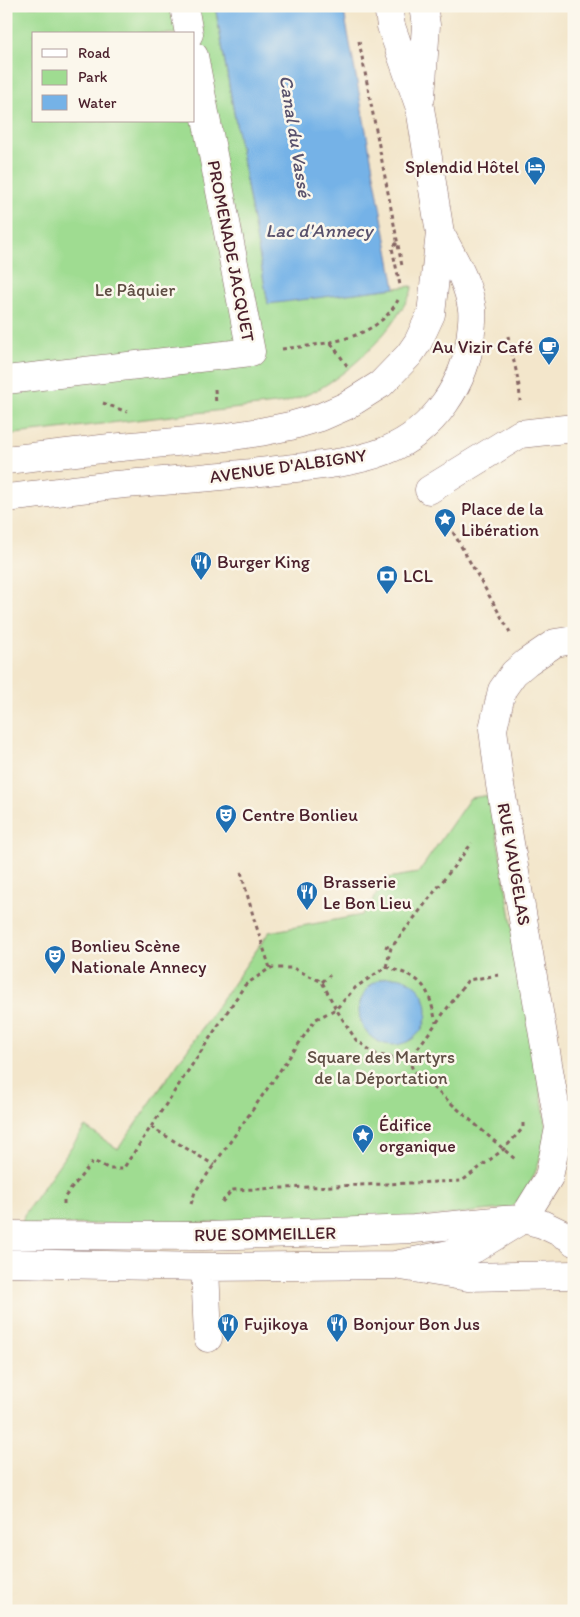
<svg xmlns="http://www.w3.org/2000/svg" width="580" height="1617" font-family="Itim,sans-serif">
<rect width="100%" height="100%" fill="#fbf7ec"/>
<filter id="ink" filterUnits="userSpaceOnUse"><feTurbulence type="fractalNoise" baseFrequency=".02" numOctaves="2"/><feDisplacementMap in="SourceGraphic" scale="10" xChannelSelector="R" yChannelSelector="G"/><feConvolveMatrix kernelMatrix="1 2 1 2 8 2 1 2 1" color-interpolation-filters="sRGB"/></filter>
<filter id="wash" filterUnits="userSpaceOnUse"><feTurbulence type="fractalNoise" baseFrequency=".0096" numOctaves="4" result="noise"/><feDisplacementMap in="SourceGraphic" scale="20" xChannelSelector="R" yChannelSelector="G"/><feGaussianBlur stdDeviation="1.12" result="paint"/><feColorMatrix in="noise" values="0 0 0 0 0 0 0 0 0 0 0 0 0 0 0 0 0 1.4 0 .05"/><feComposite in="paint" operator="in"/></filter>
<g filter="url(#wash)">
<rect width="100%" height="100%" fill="#f3e6cb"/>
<!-- green -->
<path fill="#9fdc91" stroke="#747e5e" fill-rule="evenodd" d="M6 6H215L268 303 412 286C412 294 407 300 403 307 383 340 353 369 319 389 308 395 295 399 284 403L6 435ZM34 34H194V121H34Z
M490 795 547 1128C541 1158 535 1186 511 1208L388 1221 22 1225 24 1215 85 1127 118 1149 269 932 362 915 388 878 418 873 470 798Z"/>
<!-- water -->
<path fill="#75b2e7" stroke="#606889" d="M215 6H343L395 288 268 304Z
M359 1011a34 34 0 1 1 68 0a34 34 0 1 1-68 0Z"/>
</g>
<g filter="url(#ink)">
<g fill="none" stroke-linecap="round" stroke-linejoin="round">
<!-- minor casing -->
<g stroke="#856563" stroke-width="29">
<path id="minor" d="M184 6 189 34
M6 380 251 352 194 56
M429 490 520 434 574 428
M6 1235 204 1236 330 1232 414 1229 504 1220 523 1219 542 1224 569 1237 574 1242
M6 1263 205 1267 395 1265 468 1277 574 1275
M395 1265 474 1249 523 1219 549 1177 559 1128 500 785 493 729 502 690 514 673 527 662 555 643 574 640
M205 1267 208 1338"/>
</g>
<!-- major casing -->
<g stroke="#856563" stroke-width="29">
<path id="major" d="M421 97 426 25 423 6
M6 460 110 448 220 438 260 432 290 426 321 417 346 406 381 384 409 355 418 342 431 314 440 233 420 108 391 26 388 6
M6 498C43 494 79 489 115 485 169 480 223 477 277 470 312 466 351 464 385 451 433 432 467 383 471 332 472 324 473 316 472 309 468 281 453 258 440 233"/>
</g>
<!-- path -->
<path stroke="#856563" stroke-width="3" stroke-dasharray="4 4" stroke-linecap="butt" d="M359 41 402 266
M397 243 392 248 400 285
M508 336C512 357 520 379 520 401
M331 343 348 367
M282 349C323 344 376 341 398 300
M215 389 216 405
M103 403 127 412
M445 518 511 634
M241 872 254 919 270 968
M385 946 391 948
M386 967C424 978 428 985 436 1023
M499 975 468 980 409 1060 413 1070 516 1160
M322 982 330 975
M151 1127 214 1165
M222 1202 232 1190 462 1181 504 1149 523 1128V1123
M64 1204V1198L93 1161 110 1169H123L245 985 270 968H293L322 982 336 1009 356 1040 377 1055 409 1060
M191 1204 195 1192 316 1019 336 1009 356 987 386 967 391 948 472 843"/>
<!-- minor -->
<use href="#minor" stroke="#fff" stroke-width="28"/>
<!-- major -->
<use href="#major" stroke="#fff" stroke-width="28"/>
</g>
</g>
<!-- icons -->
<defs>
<g id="hotel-pin" transform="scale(1.125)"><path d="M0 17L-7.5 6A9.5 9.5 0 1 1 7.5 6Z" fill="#1f6fb2" stroke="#fbf7ec"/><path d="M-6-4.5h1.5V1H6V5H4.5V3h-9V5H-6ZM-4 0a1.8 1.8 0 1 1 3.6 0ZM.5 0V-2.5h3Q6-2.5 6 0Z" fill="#fff"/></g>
<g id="cafe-pin" transform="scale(1.125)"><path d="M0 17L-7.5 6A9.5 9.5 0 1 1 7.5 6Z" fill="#1f6fb2" stroke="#fbf7ec"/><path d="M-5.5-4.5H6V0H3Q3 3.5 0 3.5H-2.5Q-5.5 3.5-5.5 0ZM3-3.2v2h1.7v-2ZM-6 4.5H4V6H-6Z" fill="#fff"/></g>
<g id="sight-pin" transform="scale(1.125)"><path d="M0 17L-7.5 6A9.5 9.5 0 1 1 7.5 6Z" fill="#1f6fb2" stroke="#fbf7ec"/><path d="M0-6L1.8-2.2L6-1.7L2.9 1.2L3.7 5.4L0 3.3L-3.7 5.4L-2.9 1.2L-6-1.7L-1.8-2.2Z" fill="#fff"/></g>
<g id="restaurant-pin" transform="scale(1.125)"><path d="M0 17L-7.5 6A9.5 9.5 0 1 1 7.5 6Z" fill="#1f6fb2" stroke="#fbf7ec"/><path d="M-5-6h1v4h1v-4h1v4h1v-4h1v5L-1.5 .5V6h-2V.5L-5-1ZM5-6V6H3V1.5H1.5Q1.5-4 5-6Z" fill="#fff"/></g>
<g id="bank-pin" transform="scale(1.125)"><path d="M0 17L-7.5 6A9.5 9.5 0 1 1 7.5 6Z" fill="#1f6fb2" stroke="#fbf7ec"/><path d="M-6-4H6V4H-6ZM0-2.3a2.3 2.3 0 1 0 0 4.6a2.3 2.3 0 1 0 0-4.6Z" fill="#fff"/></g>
<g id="theatre-pin" transform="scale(1.125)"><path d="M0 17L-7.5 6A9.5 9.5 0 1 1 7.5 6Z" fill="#1f6fb2" stroke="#fbf7ec"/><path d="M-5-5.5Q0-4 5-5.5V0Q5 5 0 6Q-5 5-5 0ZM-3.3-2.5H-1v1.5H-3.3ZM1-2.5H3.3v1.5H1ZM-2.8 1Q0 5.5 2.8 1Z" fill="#fff"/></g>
</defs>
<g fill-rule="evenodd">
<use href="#hotel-pin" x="535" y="167"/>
<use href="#cafe-pin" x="549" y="347"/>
<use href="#sight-pin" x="445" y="519"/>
<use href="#restaurant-pin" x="201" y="562"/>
<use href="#bank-pin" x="387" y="576"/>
<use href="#theatre-pin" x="226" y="815"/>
<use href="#restaurant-pin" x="307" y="892"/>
<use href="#theatre-pin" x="55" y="956"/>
<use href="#sight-pin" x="363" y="1135"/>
<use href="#restaurant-pin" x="228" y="1324"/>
<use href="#restaurant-pin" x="337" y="1324"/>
</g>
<g text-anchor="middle" stroke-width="5" stroke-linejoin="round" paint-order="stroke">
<!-- poi labels -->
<g font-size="18" fill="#4a1f2b" stroke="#fbf7ec" text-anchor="start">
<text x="519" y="173" text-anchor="end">Splendid Hôtel</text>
<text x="533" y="353" text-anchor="end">Au Vizir Café</text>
<text x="461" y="515">Place de la<tspan x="461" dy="21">Libération</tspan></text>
<text x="217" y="568">Burger King</text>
<text x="403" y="582">LCL</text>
<text x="242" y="821">Centre Bonlieu</text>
<text x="323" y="888">Brasserie<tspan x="323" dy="21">Le Bon Lieu</tspan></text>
<text x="71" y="952">Bonlieu Scène<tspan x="71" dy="21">Nationale Annecy</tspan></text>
<text x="379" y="1131">Édifice<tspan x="379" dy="21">organique</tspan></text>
<text x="244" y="1330">Fujikoya</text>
<text x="353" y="1330">Bonjour Bon Jus</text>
</g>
<!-- street labels -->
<g font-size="18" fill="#4a1f2b" stroke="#fbf7ec">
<text transform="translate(231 251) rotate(79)" y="6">PROMENADE JACQUET</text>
<text transform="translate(288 466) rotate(-8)" y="6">AVENUE D'ALBIGNY</text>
<text transform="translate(514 864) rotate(80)" y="6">RUE VAUGELAS</text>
<text transform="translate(265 1234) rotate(-1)" y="6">RUE SOMMEILLER</text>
</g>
<!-- park labels -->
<g font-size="18" fill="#5f4e44" stroke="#fbf7ec">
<text x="135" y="296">Le Pâquier</text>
<text x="381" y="1063">Square des Martyrs<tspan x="381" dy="21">de la Déportation</tspan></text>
</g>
<!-- water labels -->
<g font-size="19" font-style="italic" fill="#59526d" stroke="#fbf7ec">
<text transform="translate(296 136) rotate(81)" y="7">Canal du Vassé</text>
<text x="319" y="237">Lac d'Annecy</text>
</g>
</g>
<!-- margin -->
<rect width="580" height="1617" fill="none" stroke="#fbf7ec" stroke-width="25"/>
<!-- legend -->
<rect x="32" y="32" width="162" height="90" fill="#fbf7ec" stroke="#b4a19f"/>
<rect x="42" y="49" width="25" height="8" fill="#ffffff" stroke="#b4a19f"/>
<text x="78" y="58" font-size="15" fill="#4a1f2b">Road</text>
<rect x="42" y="70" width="25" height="15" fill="#9fdc91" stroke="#b4a19f"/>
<text x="78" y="82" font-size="15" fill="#4a1f2b">Park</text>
<rect x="42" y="95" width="25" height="15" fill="#75b2e7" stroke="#b4a19f"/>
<text x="78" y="108" font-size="15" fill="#4a1f2b">Water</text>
</svg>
